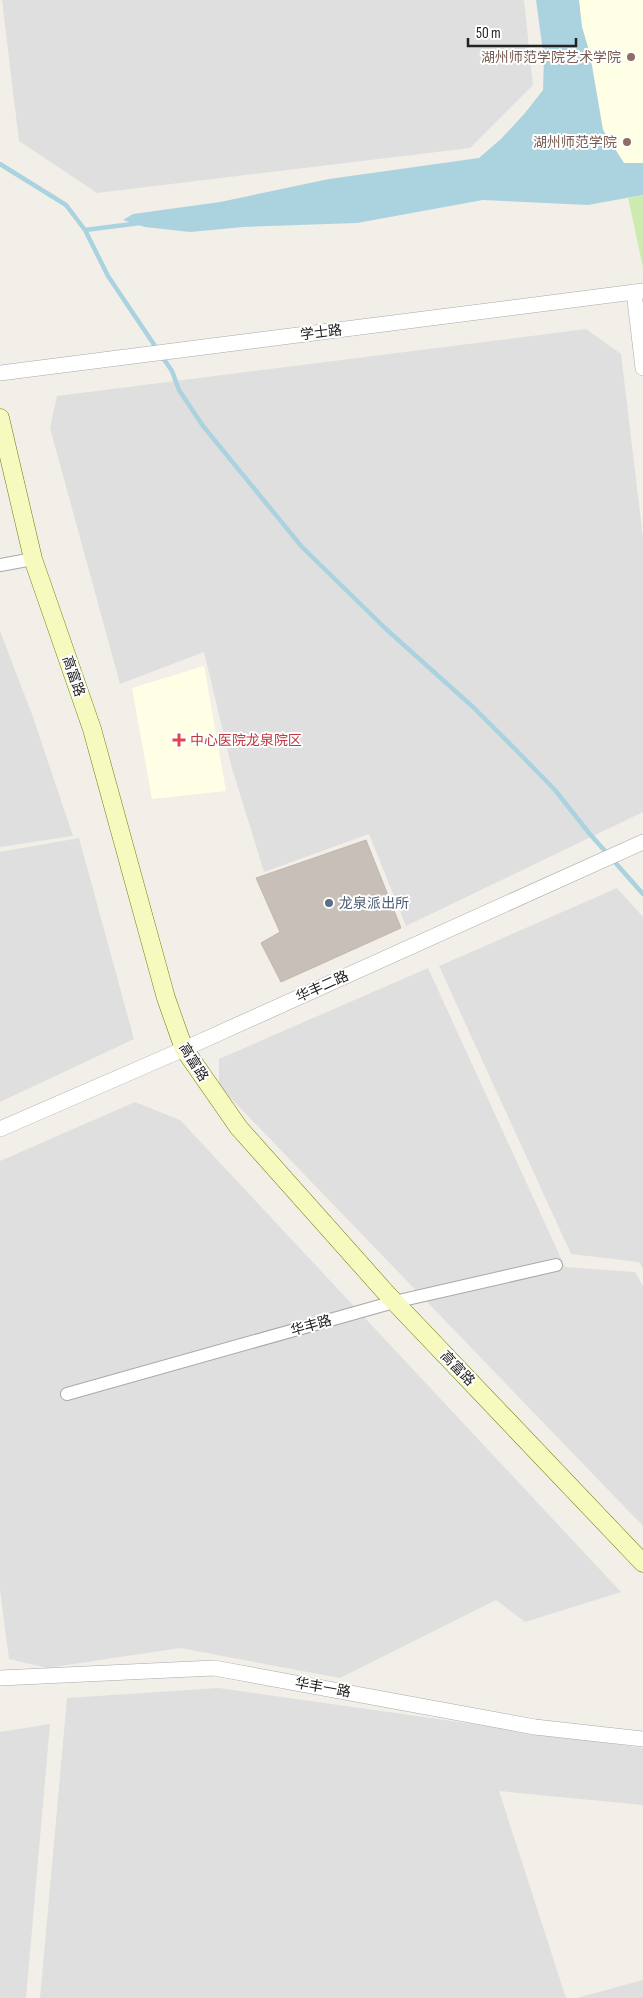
<svg xmlns="http://www.w3.org/2000/svg" width="643" height="1998" font-family="'Sofia Sans Condensed','Noto Sans SC',sans-serif">
<rect width="100%" height="100%" fill="#f2efe9"/>
<!-- residential -->
<path fill="#e0dfdf" d="M2 0H524L533 85 470 148 97 193 19 141Z
M586 329 621 354 643 538V812L406 926 369 834 264 872 231 765 204 652 120 684 50 428 57 396Z
M0 631 33 717 73 836 0 847Z
M79 838 134 1039 0 1102V852Z
M617 888 643 917V1269L639 1262 571 1254 439 966Z
M428 968 565 1267 635 1272 643 1286V1526L219 1086V1059Z
M135 1102 180 1120 621 1592 525 1622 496 1600 340 1678 180 1648 47 1668 9 1659 0 1590V1161Z
M219 1688 643 1748V1805L499 1791 566 1998H40L67 1698Z
M50 1724 26 1998H0V1732Z
M643 1980V1998H577Z"/>
<!-- education -->
<path fill="#ffffe5" d="M579 0H643V268L618 153 603 130 590 54 582 27Z
M204 666 226 791 152 799 132 688Z"/>
<!-- grass -->
<path fill="#cdebb0" d="M643 195V268L628 198Z"/>
<!-- water -->
<path fill="#aad3df" d="M536 0H579L582 27 590 54 603 130 624 163H643V195L588 205 483 200 357 223 243 227 190 232 145 227 123 220 133 214 220 202 329 179 479 158 501 139 525 113 543 90 544 59Z"/>
<g fill="none" stroke-linecap="round" stroke-linejoin="round">
<!-- stream -->
<path stroke="#aad3df" stroke-width="4.5" d="M0 164 66 205 85 230 108 276 157 349
M85 230 140 223
M161 355 172 371 179 390 203 426 302 547 386 629 473 707 515 749 555 790 589 833 643 894"/>
</g>
<!-- building -->
<path fill="#c7bfb8" stroke="#c4b6ab" d="M366 840 401 928 281 982 261 943 280 932 256 878Z"/>
<g fill="none" stroke-linecap="round" stroke-linejoin="round">
<!-- minor casing -->
<g stroke="#a9a9a9" stroke-width="14">
<path id="minor" d="M0 565 33 559
M67 1394 394 1302 556 1265"/>
</g>
<!-- tertiary casing -->
<g stroke="#a9a9a9" stroke-width="16">
<path id="tertiary" d="M634 292 643 368
M0 373 643 291
M0 1129 184 1049 643 842
M0 1678 214 1668 535 1727 643 1739"/>
</g>
<!-- secondary casing -->
<g stroke="#707d05" stroke-width="19">
<path id="secondary" d="M0 418 33 559 92 729 166 998 184 1049 239 1128 387 1294 643 1563"/>
</g>
<!-- minor -->
<use href="#minor" stroke="#fff" stroke-width="12"/>
<!-- tertiary -->
<use href="#tertiary" stroke="#fff" stroke-width="15"/>
<!-- secondary -->
<use href="#secondary" stroke="#f7fabf" stroke-width="18"/>
</g>
<!-- markers -->
<g fill="#8d6e63" stroke="#fff" stroke-width="2">
<circle cx="631" cy="57" r="5"/>
<circle cx="627" cy="142" r="5"/>
</g>
<path fill="#e0444e" stroke="#fff" stroke-width="2" d="M176.5 732.5h5v5h5v5h-5v5h-5v-5h-5v-5h5z"/>
<circle fill="#5c6f8a" stroke="#fff" stroke-width="2" cx="329" cy="903" r="5"/>
<g text-anchor="middle" stroke-width="4" stroke-linejoin="round" paint-order="stroke">
<!-- education labels -->
<g font-size="14" fill="#785e54" stroke="#fff" text-anchor="end">
<text x="621" y="62">湖州师范学院艺术学院</text>
<text x="617" y="147">湖州师范学院</text>
</g>
<!-- street labels -->
<g font-size="14" fill="#222" stroke="#fff">
<text transform="translate(321 332) rotate(-7)" y="5">学士路</text>
<text transform="translate(74 676) rotate(71)" y="5">高富路</text>
<text transform="translate(322 986) rotate(-24)" y="5">华丰二路</text>
<text transform="translate(194 1062) rotate(58)" y="5">高富路</text>
<text transform="translate(311 1325) rotate(-16)" y="5">华丰路</text>
<text transform="translate(458 1368) rotate(46)" y="5">高富路</text>
<text transform="translate(323 1687) rotate(10)" y="5">华丰一路</text>
</g>
<!-- health labels -->
<g font-size="14" fill="#be3a42" stroke="#fff" text-anchor="start">
<text x="190" y="745">中心医院龙泉院区</text>
</g>
<!-- service labels -->
<g font-size="14" fill="#4e5e75" stroke="#fff" text-anchor="start">
<text x="339" y="908">龙泉派出所</text>
</g>
</g>
<!-- scale -->
<path d="M468 38v8h108v-8" fill="none" stroke="#222222" stroke-width="2.5"/>
<text x="476" y="38" font-size="15" fill="#222222" stroke="#ffffff" stroke-width="4" paint-order="stroke">50 m</text>
</svg>
